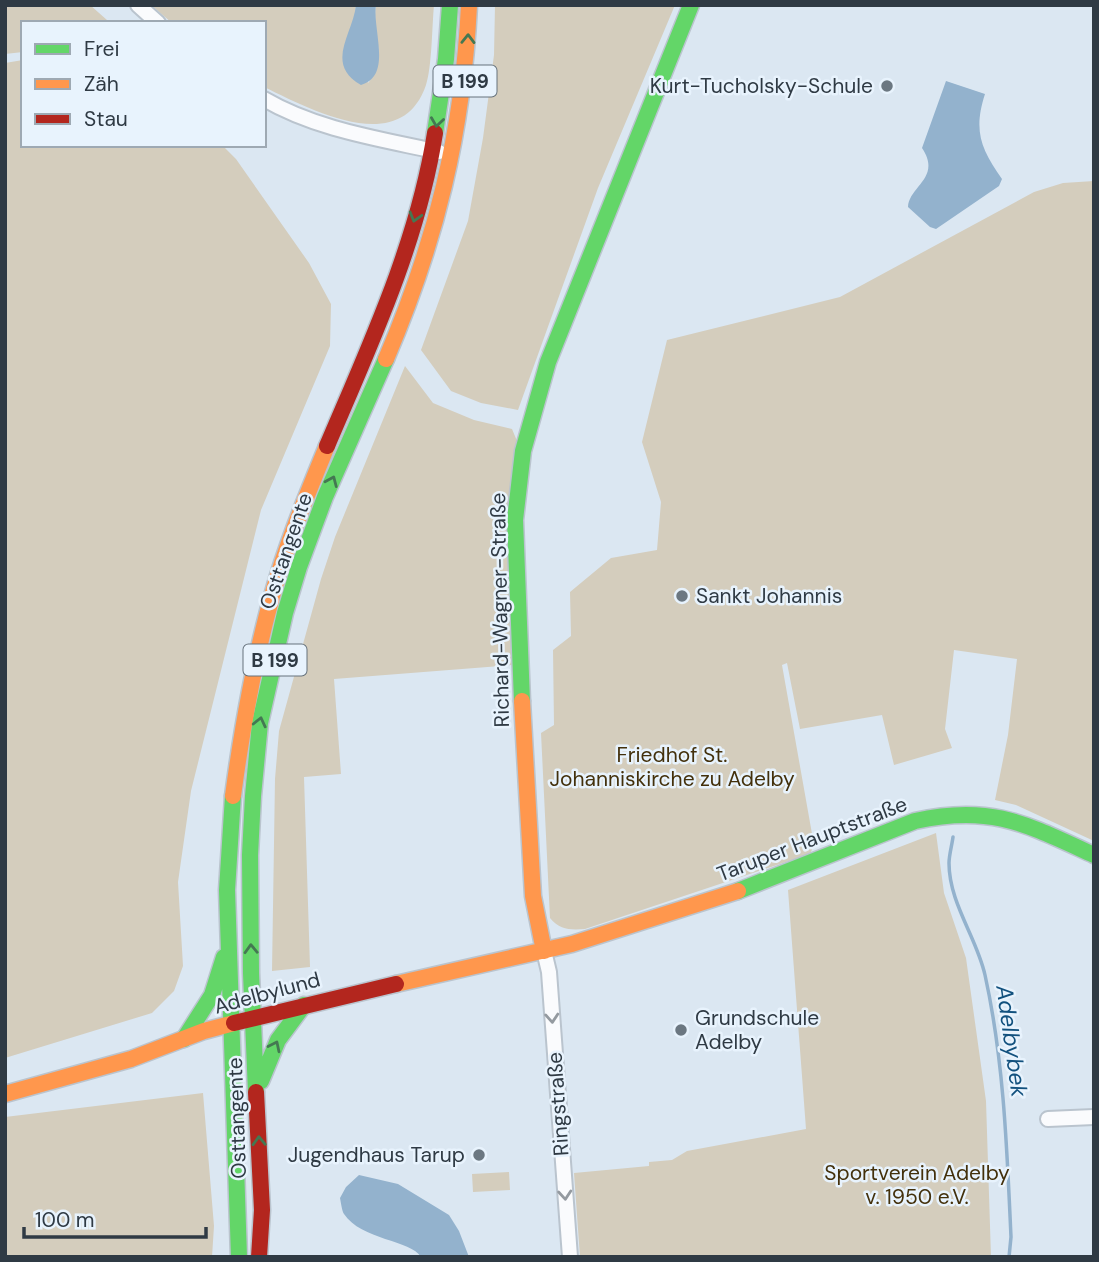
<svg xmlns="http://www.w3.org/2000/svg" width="1099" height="1262" font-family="'DM Sans',sans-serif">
<rect width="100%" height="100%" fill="#dbe7f2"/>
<!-- green -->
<path fill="#d4cdbd" d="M5 5H90L107 20 106 23H23V52L5 54Z
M151 5H356L355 17 368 83C389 59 371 32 376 5H434C432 26 432 67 426 85 401 159 310 109 264 87V23H172Z
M495 5H675L598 188 518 410 481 403 451 391 421 350 468 221 483 138 494 55Z
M23 60V145H222L236 159 309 263 331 304 330 346 261 510 191 791 178 882 183 966 174 991 152 1013 5 1058V63Z
M1094 181V841L1016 805 995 800 1008 735 1017 659 954 650 945 729 952 748 894 765 882 715 800 729 787 663 782 665 814 845 810 854 585 929C570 930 560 930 550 918L541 733 554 725 553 650 571 636 570 592 611 558 657 550 661 502 642 442 667 340 840 297 1034 192 1063 183Z
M405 366 433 403 474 420 512 429 517 441 512 665 334 679 341 774 304 777 310 967 272 971 275 779 279 731 321 579 335 537Z
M936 833 944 893 966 958 986 1101 991 1257H580L574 1173 649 1166V1162L672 1160 687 1151 806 1129 788 890Z
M203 1093 214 1226 212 1257H5V1117Z
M509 1172 510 1190 473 1192 472 1174Z"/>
<!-- water -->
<path fill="#93b2cd" d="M356 5H376C372 29 393 76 361 85 324 64 353 34 356 5Z
M946 81 985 94C973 131 981 149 1002 179L999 186 936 229 930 227 908 207C909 186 942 178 922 148Z
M359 1175 398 1184 449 1215 459 1231 469 1257H421C411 1240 361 1240 344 1214 342 1211 341 1203 340 1198L346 1187Z"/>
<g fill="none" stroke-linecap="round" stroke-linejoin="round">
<!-- stream -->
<path stroke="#93b2cd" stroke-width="3.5" d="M953 837C952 845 949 855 949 863 949 903 977 938 985 975 1004 1061 1007 1150 1011 1237L1009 1257"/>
<!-- street casing -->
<g stroke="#bac4ce" stroke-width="18">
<path id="street" d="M138 5 158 23
M264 99C317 130 381 139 439 152
M544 951 549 972 570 1257
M1048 1119 1094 1117"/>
</g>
<!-- fast casing -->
<g stroke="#bac4ce" stroke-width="19">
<path id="fast" d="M435 133 446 59 450 5
M522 701 515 520 523 451 548 362 691 5
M233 796 227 890 239 1257
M738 891 915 821C991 804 1026 824 1094 855
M184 1039 212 995 224 957
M261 1081 278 1040 304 1005
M256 1092 251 973 250 855 253 796 260 723 285 613 299 567 325 497 386 359"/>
</g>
<!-- slow casing -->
<g stroke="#bac4ce" stroke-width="19">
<path id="slow" d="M386 359C436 242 463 132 469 5
M522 701 533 896 544 951
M233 796C242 729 254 661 272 596 286 545 307 495 327 446
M396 984 572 944 738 891
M5 1094 131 1059 204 1031 234 1023"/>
</g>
<!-- jam casing -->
<g stroke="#bac4ce" stroke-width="19">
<path id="jam" d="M327 446C370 345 418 242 435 133
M234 1023 396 984
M256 1092 262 1210 259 1257"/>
</g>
<!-- street -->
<use href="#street" stroke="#fafbfd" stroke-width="14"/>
<!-- fast -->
<use href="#fast" stroke="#63d668" stroke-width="16"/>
<!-- slow -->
<use href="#slow" stroke="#ff974d" stroke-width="16"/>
<!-- jam -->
<use href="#jam" stroke="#b3261e" stroke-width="16"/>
</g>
<!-- one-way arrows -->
<defs><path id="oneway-chevron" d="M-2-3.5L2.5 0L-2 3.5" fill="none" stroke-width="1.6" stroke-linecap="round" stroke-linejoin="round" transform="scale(1.75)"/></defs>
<g stroke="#447852">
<use href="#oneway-chevron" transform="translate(468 39) rotate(-89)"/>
<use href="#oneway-chevron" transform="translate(437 122) rotate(98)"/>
<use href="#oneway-chevron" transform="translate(415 217) rotate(106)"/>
<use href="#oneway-chevron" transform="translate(332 481) rotate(-67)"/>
<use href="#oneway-chevron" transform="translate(260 722) rotate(-77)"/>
<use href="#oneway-chevron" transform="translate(251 949) rotate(-92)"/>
<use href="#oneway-chevron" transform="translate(275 1046) rotate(-64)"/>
<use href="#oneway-chevron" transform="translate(259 1141) rotate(-92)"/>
</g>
<g stroke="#949aa0">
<use href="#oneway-chevron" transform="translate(552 1018) rotate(86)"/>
<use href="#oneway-chevron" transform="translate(565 1195) rotate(85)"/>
</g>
<!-- markers -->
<g fill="#6b7781" stroke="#e8f3fd" stroke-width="2.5">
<circle cx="887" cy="86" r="7"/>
<circle cx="682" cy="596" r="7"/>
<circle cx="681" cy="1030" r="7"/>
<circle cx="479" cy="1155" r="7"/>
</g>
<g text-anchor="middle" stroke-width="5" stroke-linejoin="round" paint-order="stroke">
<!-- shield labels -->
<g fill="#e8f3fd" stroke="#66727c" stroke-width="2">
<rect x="433.5" y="65.5" width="63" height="31" rx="5"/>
<rect x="243.5" y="644.5" width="63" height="31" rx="5"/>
</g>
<g font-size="19" font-weight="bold" fill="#2f3a44">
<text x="465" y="88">B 199</text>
<text x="275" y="667">B 199</text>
</g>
<!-- poi labels -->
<g font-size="21" fill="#2f3a44" stroke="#e8f3fd" text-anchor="end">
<text x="873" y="93">Kurt-Tucholsky-Schule</text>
<text x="696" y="603" text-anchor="start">Sankt Johannis</text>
<text x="695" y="1025" text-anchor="start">Grundschule<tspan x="695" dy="24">Adelby</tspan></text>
<text x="465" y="1162">Jugendhaus Tarup</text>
</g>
<!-- street labels -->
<g font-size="21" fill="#2f3a44" stroke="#e8f3fd">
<text transform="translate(286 551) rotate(-71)" y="7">Osttangente</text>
<text transform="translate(500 610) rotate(-91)" y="7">Richard-Wagner-Straße</text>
<text transform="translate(812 839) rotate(-21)" y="7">Taruper Hauptstraße</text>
<text transform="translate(267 993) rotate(-15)" y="7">Adelbylund</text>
<text transform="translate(558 1104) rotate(-94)" y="7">Ringstraße</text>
<text transform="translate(237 1118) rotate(-92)" y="7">Osttangente</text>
</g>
<!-- park labels -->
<g font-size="21" fill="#43300b" stroke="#e8f3fd">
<text x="672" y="762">Friedhof St.<tspan x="672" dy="24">Johanniskirche zu Adelby</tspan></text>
<text x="917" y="1180">Sportverein Adelby<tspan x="917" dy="24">v. 1950 e.V.</tspan></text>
</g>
<!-- water labels -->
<g font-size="23" font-style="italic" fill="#12517e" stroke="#e8f3fd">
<text transform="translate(1012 1041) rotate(82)" y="8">Adelbybek</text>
</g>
</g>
<!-- border -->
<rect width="1099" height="1262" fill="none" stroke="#2f3a44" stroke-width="14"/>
<!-- legend -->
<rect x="21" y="21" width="245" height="126" fill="#e8f3fd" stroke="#9ea9b3" stroke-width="2"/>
<rect x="35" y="44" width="35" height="10" fill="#63d668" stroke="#9ea9b3" stroke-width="2"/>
<text x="84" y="56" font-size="21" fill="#2f3a44">Frei</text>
<rect x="35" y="79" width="35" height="10" fill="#ff974d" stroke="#9ea9b3" stroke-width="2"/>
<text x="84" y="91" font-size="21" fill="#2f3a44">Zäh</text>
<rect x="35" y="114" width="35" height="10" fill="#b3261e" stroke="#9ea9b3" stroke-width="2"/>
<text x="84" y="126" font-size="21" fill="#2f3a44">Stau</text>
<!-- scale -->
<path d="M24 1227v10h182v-10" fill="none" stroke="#2f3a44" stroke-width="3.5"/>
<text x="35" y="1227" font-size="21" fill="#2f3a44" stroke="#e8f3fd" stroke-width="5" paint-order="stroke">100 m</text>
</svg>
